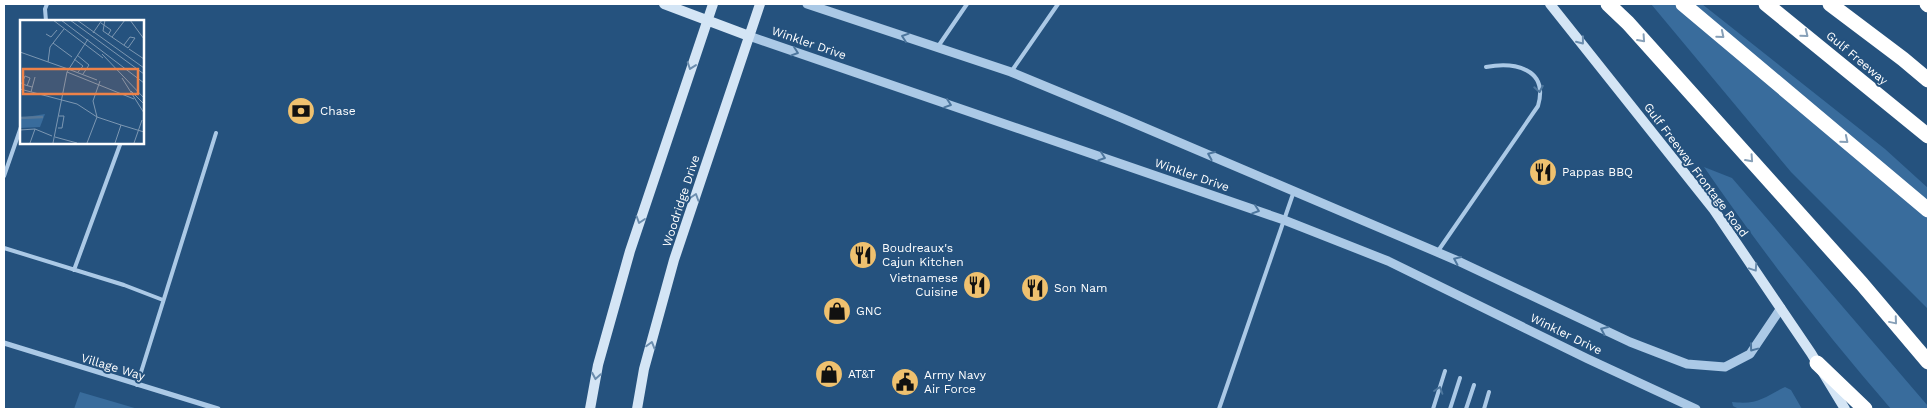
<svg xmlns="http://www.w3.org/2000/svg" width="1932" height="413" font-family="'Work Sans',sans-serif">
<rect width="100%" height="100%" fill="#25527e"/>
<!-- green -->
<path fill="#396c9c" d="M1651 4H1702L1885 149 1928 188V309L1791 172Z
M1704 167 1732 178 1928 406V409H1891C1824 332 1762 251 1704 167Z
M1785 387 1791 390 1802 409H1739L1733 406 1732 402C1759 405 1764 397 1785 387Z
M80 392 138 409H74Z"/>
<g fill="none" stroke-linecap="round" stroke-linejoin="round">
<!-- service -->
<path stroke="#abc9e6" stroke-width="4" d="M46 21 45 9 47 4
M937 48 967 4
M1011 72 1058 4
M4 176 21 127
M4 248 124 285 163 300
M1438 251 1538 106C1549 68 1514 62 1486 67
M74 270 121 142
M137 385 216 133
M1219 409 1294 191
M1433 409 1445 371
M1450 409 1460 378
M1466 409 1474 385
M1484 409 1489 392"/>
<!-- minor -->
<path stroke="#abc9e6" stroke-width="5" d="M4 343 218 409"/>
<!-- tertiary -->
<path stroke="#abc9e6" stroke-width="9" d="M807 4 1011 72 1122 118 1458 261 1630 342 1687 364 1725 367 1750 354 1781 308
M749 36 1284 220 1388 261 1588 359 1696 409"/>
<!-- secondary -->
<path stroke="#d4e5f5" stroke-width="10" d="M664 4 749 36
M1550 4 1714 210 1811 353 1845 409
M590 409 598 365 630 251 713 4
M637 409 644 369 674 260 760 4"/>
<!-- motorway -->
<path stroke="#fff" stroke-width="15" d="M1608 4 1628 23 1862 284 1928 362
M1683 4 1928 210
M1766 4 1928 136
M1830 4 1903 59 1928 80
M1927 4 1928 5
M1817 363 1865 409"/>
</g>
<!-- one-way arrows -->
<defs><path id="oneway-chevron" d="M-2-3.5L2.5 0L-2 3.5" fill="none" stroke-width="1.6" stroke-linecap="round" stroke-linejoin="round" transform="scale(1.25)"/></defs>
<g stroke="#87a0b8">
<use href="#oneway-chevron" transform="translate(1805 34) rotate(39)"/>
<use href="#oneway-chevron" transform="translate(1721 35) rotate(40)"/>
<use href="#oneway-chevron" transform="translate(1642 39) rotate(48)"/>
<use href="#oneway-chevron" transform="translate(1845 140) rotate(40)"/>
<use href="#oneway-chevron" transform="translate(1750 159) rotate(48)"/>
<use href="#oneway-chevron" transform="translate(1894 321) rotate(50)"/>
</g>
<g stroke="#4d769d">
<use href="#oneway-chevron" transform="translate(905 37) rotate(-161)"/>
<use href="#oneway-chevron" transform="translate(795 52) rotate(19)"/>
<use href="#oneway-chevron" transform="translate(1539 89) rotate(80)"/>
<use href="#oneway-chevron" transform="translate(948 104) rotate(19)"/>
<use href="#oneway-chevron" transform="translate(1211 155) rotate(-157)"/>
<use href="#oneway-chevron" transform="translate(1102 157) rotate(19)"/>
<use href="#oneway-chevron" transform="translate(1256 210) rotate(19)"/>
<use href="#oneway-chevron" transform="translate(1457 260) rotate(-156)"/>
<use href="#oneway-chevron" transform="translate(1604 330) rotate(-155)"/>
<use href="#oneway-chevron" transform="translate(1753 348) rotate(127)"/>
<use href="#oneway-chevron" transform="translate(1439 390) rotate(-72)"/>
</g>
<g stroke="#6b8dae">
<use href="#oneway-chevron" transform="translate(1581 41) rotate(52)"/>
<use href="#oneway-chevron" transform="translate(691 66) rotate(109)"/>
<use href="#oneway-chevron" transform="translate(695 197) rotate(-72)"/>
<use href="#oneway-chevron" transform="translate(640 220) rotate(108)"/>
<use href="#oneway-chevron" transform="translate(1754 268) rotate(56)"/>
<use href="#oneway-chevron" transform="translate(651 345) rotate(-74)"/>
<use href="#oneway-chevron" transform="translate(596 376) rotate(100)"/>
</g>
<!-- icons -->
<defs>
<g id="bank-disc" transform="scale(1.4375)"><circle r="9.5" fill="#efc16f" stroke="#25527e"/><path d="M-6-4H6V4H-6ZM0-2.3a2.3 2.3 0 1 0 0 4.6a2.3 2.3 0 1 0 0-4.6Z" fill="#111"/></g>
<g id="restaurant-disc" transform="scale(1.4375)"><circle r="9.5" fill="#efc16f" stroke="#25527e"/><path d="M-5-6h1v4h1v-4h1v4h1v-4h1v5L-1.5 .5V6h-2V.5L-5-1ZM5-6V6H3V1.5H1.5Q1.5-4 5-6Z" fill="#111"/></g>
<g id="shop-disc" transform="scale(1.4375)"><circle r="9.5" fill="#efc16f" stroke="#25527e"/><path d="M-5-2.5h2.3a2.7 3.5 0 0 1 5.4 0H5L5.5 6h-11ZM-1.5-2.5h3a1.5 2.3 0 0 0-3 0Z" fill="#111"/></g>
<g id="civic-disc" transform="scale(1.4375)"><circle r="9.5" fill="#efc16f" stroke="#25527e"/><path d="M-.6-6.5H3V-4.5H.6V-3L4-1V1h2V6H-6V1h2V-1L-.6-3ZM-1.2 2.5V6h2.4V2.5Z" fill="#111"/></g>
</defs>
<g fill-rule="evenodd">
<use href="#bank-disc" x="301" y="111"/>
<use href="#restaurant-disc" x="1543" y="172"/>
<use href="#restaurant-disc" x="863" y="255"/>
<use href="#restaurant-disc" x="977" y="285"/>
<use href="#restaurant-disc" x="1035" y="288"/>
<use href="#shop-disc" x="837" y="311"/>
<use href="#shop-disc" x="829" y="374"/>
<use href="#civic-disc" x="905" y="382"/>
</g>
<g text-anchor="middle" stroke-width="4" stroke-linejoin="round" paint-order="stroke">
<!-- street labels -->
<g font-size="12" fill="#fff" stroke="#25527e">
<text transform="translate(809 43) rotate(19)" y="4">Winkler Drive</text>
<text transform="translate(1857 58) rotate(40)" y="4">Gulf Freeway</text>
<text transform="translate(1696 170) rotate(53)" y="4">Gulf Freeway Frontage Road</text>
<text transform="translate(1192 175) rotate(19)" y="4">Winkler Drive</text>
<text transform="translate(681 201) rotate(-72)" y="4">Woodridge Drive</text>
<text transform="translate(1566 334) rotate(26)" y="4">Winkler Drive</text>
<text transform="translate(113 367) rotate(17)" y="4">Village Way</text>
</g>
<!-- poi labels -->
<g font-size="12" fill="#fff" stroke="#25527e" text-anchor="start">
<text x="320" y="115">Chase</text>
<text x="1562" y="176">Pappas BBQ</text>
<text x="882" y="252">Boudreaux's<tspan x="882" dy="14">Cajun Kitchen</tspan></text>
<text x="958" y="282" text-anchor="end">Vietnamese<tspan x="958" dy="14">Cuisine</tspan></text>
<text x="1054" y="292">Son Nam</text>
<text x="856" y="315">GNC</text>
<text x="848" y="378">AT&amp;T</text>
<text x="924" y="379">Army Navy<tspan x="924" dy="14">Air Force</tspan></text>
</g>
</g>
<!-- overview -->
<g transform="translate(20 20)">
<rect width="124" height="124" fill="#25527e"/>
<path d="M25 94 20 107 0 108V98Z" fill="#396c9c"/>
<path fill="none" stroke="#577797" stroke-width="2.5" d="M0 98 23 97"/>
<path fill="none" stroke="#7c97b2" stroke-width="1" d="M33 0 83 38M41 0 124 63M50 0 124 54M57 0 124 48M85 0 83 11 108 28 115 18 110 17 104 25M110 0 124 19M81 3 91 10 88 15M73 13 82 0M26 14 31 17 37 10M92 17 105 0M33 23 52 37M109 29 124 39M0 32 48 49M82 34 124 78M57 35 69 45 63 54M54 39 63 46 58 52M28 42 30 27 44 9M48 49 77 60M47 52 114 79M102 58 124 93M7 66 10 58 5 56 2 63V64L12 67M0 69 57 84 77 97 73 81 80 61M111 71 124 84M11 72 15 57M38 108H42L44 96H39M0 110 15 109M35 117 57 123M10 123 15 109 32 116M33 123 47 52 68 19M67 123 77 97 101 105M95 123 101 105 124 112M114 123 122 100"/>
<path fill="#ee8249" fill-opacity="0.15" stroke="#ee8249" stroke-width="2.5" d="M3 49H118V74H3Z"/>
<rect width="124" height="124" fill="none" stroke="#fff" stroke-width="2.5"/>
</g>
<!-- border -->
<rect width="1932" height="413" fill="none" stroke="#ffffff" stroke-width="10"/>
</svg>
